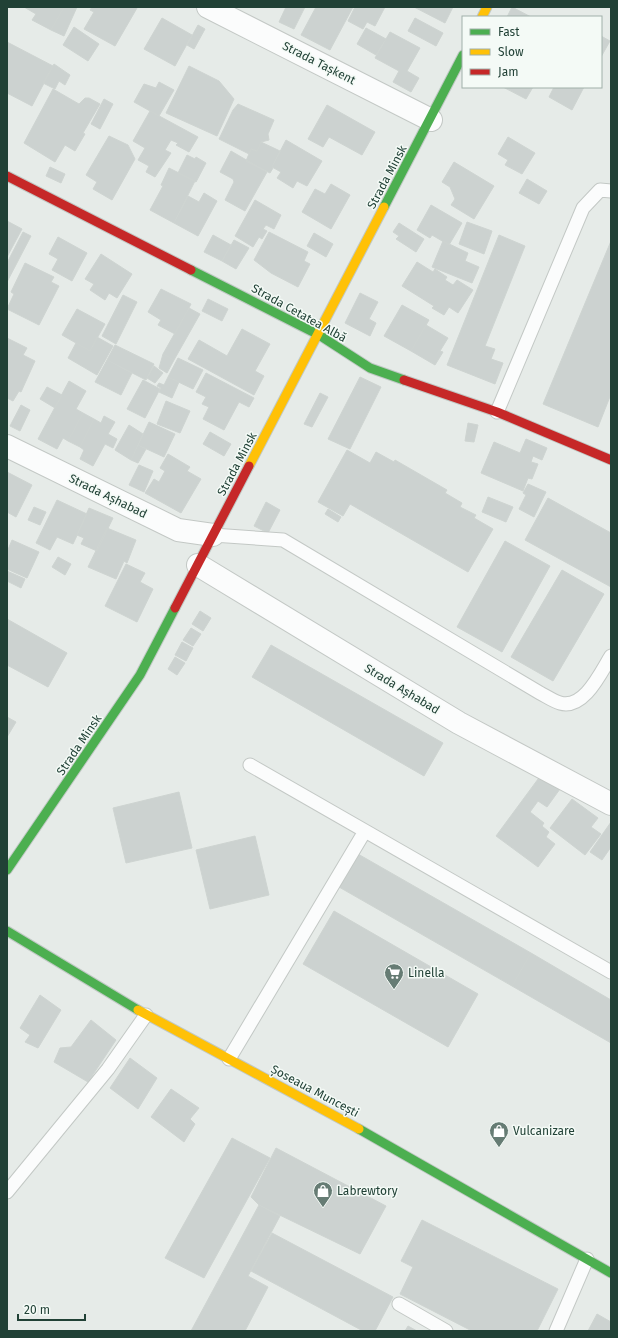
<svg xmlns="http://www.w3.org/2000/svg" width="618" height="1338" font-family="'Fira Sans',sans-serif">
<rect width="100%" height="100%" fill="#e6ebe8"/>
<!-- building -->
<path fill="#ccd2d0" stroke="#ced4d1" d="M24 7H64L51 30 32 20 36 14Z
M64 7H77L64 36 51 30Z
M92 7 137 8 115 46 84 29 94 12 90 10Z
M286 7H305L294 29 279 22Z
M316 7H353L330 50 301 35Z
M355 7H385L375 26 367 22 363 29 348 21Z
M414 7H453L445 23Z
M512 7 531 17H507Z
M162 18 192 35 175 66 144 49Z
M415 18 443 33 436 46 408 31Z
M198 25 205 29 194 49 187 45Z
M74 27 99 44 88 61 63 45Z
M366 28 386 39 376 55 357 44Z
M390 32 420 48 407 71 419 78 411 92 393 82 399 71 375 58Z
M601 36 610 41 601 57Z
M7 42 53 66 32 106 7 93Z
M54 64 70 75 65 85 59 81 55 89 43 83Z
M189 66 219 81 234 99 217 136 166 113Z
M159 82 174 90 159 116 134 102 144 84 156 88Z
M503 87H533L526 99Z
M554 87H584L572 110 549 97Z
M53 89 79 104 85 98H89L100 104 83 133 85 134 75 151 65 145 55 162 24 143Z
M104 99 113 104 100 129 91 124Z
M238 104 274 120 268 134 269 140 261 142 257 151 251 149 249 154 219 139 233 110Z
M327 105 375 132 362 155 329 137 323 147 308 139Z
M150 111 198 137 189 152 176 145 178 143 171 140 165 150 171 153 155 177 146 172 149 166 138 160 145 148 133 141Z
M109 136 128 145 135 159 112 200 93 189 97 182 86 175Z
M508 137 535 153 522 174 505 165 508 160 498 154Z
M286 140 322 161 307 186 297 181 293 188 277 178 281 172 272 167Z
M261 142 280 151 272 167 273 168 270 173 246 161 251 149 257 151Z
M231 151 267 172 245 211 225 200 234 182 233 179 220 172Z
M187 155 195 159 196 157 206 163 196 182 178 173Z
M454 162 494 186 474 219 451 205 455 199 450 187 442 182Z
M50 167 65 174 61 183 46 176Z
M169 168 195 181 174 223 150 210 163 186 161 185Z
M527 179 547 191 539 204 519 193Z
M331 184 350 195 331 229 302 212 315 189 325 194Z
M204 193 217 201 198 236 174 223 188 196 199 202Z
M255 200 281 215 274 229 266 225 263 229 267 231 262 239 259 237 253 247 235 236Z
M431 205 462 223 449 245 432 235 430 238 417 230Z
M7 221 22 229 7 257Z
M467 222 492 231 484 254 459 244Z
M399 223 424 239 416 252 396 239 399 236 393 232Z
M23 232 31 236 7 282V263Z
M269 232 308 252 304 261 310 264 298 287 271 273 254 260Z
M314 233 333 244 326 257 307 246Z
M213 235 231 245 222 261 204 252Z
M499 235 525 246 485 346 495 349 491 359 503 363 495 384 447 365Z
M58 237 87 253 72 281 52 270 58 259 49 254Z
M234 240 249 248 236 269 222 261Z
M443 241 468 253 465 261 479 267 472 283 432 267Z
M611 241V394L598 427 543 404Z
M101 254 132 274 117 298 109 293 105 300 90 290 94 284 85 279Z
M417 262 433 272 435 269 447 277 445 280 453 285 457 280 473 290 458 313 449 307 444 315 432 308 434 306 402 286Z
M25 263 54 277 51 282 59 286 39 325 7 309 14 294 11 292Z
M161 289 191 304 175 334 158 325 161 320 148 312Z
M360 293 378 302 369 319 376 323 370 336 345 323Z
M123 295 137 302 116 344 102 336Z
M208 299 228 309 222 321 202 311Z
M402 305 429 320 411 351 384 336Z
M189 308 200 314 174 360 163 354Z
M77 309 105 324 90 351 62 335Z
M426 325 448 338 440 351 443 352 435 365 411 351Z
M242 329 270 344 255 371 264 376 254 395 188 359 199 340 227 356Z
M97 337 113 346 97 375 68 358 76 343 90 351Z
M7 338 27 348 23 355 35 361 21 392 19 391 13 401 7 398Z
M115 345 154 364 146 380 107 360Z
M163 354 174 360 167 373 159 368Z
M178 358 203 370 193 389 168 377Z
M107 360 132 373 121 395 95 382Z
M154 366 163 373 155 383 147 378Z
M206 373 254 398 249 407 239 402 224 430 203 419 209 407 202 404 206 397 196 392Z
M168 377 179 382 172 398 159 392 161 388 157 386 159 383 164 385Z
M360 377 381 387 350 449 328 439Z
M143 380 160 389 145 418 127 409Z
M69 381 86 391 76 409 83 413 68 441 63 438 57 449 38 439Z
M47 387 62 395 55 408 40 399Z
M320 393 328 397 312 427 304 424Z
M166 401 190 411 180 433 157 424Z
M21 405 30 410 20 431 10 426Z
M83 413 94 419 80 447 68 441Z
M104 416 115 422 108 434 117 439 113 448 105 444 93 466 80 459 84 450 80 447 94 419 101 423Z
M149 422 175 434 164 457 138 445Z
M468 423 478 425 474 442 465 441Z
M129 425 143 434 131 460 115 450Z
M210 432 231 444 224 456 203 444Z
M526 439 547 448 542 460 533 456 531 462 538 464 532 479 528 478 523 491 481 473 494 442 520 453Z
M138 445 146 449 138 463 131 460Z
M347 450 370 463 376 452 394 462 395 460 447 490 445 493 462 503 460 507 476 515 474 518 493 529 468 572 350 504 343 516 318 502Z
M168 454 190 467 187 471 201 479 181 513 145 493 154 479 159 482 165 471 160 468Z
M139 465 153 471 144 492 129 485Z
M7 472 32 485 16 517 7 512Z
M528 484 546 492 534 517 519 509 526 495 523 493Z
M488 497 513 507 506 522 482 512Z
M548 498 611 533V587L525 540Z
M57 500 87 514 73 544 57 537 50 550 36 543Z
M266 502 280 510 268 533 254 526Z
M34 507 46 512 40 525 28 520Z
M89 508 113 518 97 551 81 544 84 538 77 535Z
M328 509 341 517 338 522 325 514Z
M107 528 136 540 127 563 124 561 116 579 88 567Z
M12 540 39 552 27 578 7 569V552Z
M505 541 550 566 502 652 457 627Z
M58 557 71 564 65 575 52 567Z
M126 564 145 573 140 582 153 589 137 622 105 606Z
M562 570 604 594 553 681 511 657Z
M7 571 25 579 21 588 7 581Z
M200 611 211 618 203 631 192 624Z
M7 619 67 653 48 687 7 665Z
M191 628 201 634 193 646 183 640Z
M182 642 193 648 186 661 175 655Z
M271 645 443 743 424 776 252 677Z
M175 657 185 663 177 675 168 669Z
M7 717 16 722 7 737Z
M541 775 560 789 547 807 538 801 530 812 544 823 542 826 549 832 546 837 555 844 538 867 496 836Z
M179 792 192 848 126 863 113 808Z
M572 799 598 818 591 827 601 834 585 855 550 828Z
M611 822V847L602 860 590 852Z
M255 836 269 895 210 909 196 850Z
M358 854 531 953 512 986 339 887Z
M334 911 478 994 448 1047 303 964Z
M531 953 611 1000V1043L512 986Z
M40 995 61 1010 38 1048 25 1042 30 1035 20 1028Z
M91 1020 116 1040 88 1082 54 1062 60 1048 71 1047Z
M130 1058 157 1078 138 1109 110 1088Z
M171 1089 199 1108 190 1119 195 1124 184 1142 151 1117Z
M232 1138 270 1158 204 1278 165 1258Z
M276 1148 386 1206 360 1254 259 1205 251 1197Z
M259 1205 280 1216 248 1276 268 1287 245 1331H191Z
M422 1220 558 1289 537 1331H472L400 1294 413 1267 401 1261Z
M272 1233 393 1297 375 1331H363L251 1271Z
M597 1314 611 1322V1331H588Z
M408 1326 417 1331H405Z"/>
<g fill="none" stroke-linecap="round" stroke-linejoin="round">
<!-- lane casing -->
<g stroke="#c3c8c5" stroke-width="15">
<path id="lane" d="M497 412 583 208 600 190 611 191
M213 535 283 540 540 693C546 696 553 701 560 703 584 710 601 672 611 656
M250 765 611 972
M229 1059 365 831
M7 1192 108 1069 146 1015
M399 1304 446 1331
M556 1331 587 1259"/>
</g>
<!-- street casing -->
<g stroke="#c3c8c5" stroke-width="24">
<path id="street" d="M208 7 431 120
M7 446 178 530 213 535
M198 565 459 723 611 804"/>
</g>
<!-- fast casing -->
<g stroke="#c1c9c5" stroke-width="11">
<path id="fast" d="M384 207 463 55
M191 270 319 335 370 368 404 380
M7 870 140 675 175 608
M7 931 138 1010
M359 1129 611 1273"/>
</g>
<!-- slow casing -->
<g stroke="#c1c9c5" stroke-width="11">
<path id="slow" d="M482 17 487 7
M249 466 384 207
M138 1010 359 1129"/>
</g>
<!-- jam casing -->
<g stroke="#c1c9c5" stroke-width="11">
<path id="jam" d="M7 176 191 270
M404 380 497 412 611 460
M175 608 249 466"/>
</g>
<!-- lane -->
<use href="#lane" stroke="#fbfcfc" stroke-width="13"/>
<!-- street -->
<use href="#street" stroke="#fbfcfc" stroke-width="22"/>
<!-- fast -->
<use href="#fast" stroke="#4caf50" stroke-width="9"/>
<!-- slow -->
<use href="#slow" stroke="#ffc107" stroke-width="9"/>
<!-- jam -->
<use href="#jam" stroke="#c62828" stroke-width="9"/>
</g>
<!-- icons -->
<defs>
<g id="supermarket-pin" transform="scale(1)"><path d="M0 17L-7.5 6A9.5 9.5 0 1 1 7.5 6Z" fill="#667c74" stroke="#f4faf6"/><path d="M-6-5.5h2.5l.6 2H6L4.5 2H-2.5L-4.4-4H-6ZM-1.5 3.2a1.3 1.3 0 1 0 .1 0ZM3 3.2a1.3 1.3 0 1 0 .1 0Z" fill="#fff"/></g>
<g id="shop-pin" transform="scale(1)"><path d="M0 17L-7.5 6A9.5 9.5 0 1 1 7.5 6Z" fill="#667c74" stroke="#f4faf6"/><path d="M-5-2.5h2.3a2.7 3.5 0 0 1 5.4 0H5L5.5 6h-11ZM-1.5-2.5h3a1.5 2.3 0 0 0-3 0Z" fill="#fff"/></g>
</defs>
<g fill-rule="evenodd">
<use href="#supermarket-pin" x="394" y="973"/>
<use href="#shop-pin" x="499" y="1131"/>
<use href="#shop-pin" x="323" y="1191"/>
</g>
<g text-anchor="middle" stroke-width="3" stroke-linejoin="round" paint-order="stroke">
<!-- street labels -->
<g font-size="12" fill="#214136" stroke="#f4faf6">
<text transform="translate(319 63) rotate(27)" y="4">Strada Tașkent</text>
<text transform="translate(387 177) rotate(-62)" y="4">Strada Minsk</text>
<text transform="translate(299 313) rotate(29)" y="4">Strada Cetatea Albă</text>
<text transform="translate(237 464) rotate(-62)" y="4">Strada Minsk</text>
<text transform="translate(108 496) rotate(26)" y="4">Strada Așhabad</text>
<text transform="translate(402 689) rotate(31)" y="4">Strada Așhabad</text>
<text transform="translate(79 745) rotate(-56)" y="4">Strada Minsk</text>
<text transform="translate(315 1091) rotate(28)" y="4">Șoseaua Muncești</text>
</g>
<!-- poi labels -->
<g font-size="12" fill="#214136" stroke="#f4faf6" text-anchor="start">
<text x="408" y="977">Linella</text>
<text x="513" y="1135">Vulcanizare</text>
<text x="337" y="1195">Labrewtory</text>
</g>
</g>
<!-- border -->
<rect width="618" height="1338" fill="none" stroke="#214136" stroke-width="16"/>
<!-- legend -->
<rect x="462" y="16" width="140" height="72" fill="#f4faf6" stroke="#a0b0a9"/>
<rect x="470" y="29" width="20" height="6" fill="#4caf50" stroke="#a0b0a9"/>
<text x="498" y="36" font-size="12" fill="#214136">Fast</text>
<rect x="470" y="49" width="20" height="6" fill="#ffc107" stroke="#a0b0a9"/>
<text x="498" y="56" font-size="12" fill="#214136">Slow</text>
<rect x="470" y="69" width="20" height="6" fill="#c62828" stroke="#a0b0a9"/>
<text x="498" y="76" font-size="12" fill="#214136">Jam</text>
<!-- scale -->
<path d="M18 1314v6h67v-6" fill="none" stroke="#214136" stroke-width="2"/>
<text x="24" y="1314" font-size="12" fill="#214136" stroke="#f4faf6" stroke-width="3" paint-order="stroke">20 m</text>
</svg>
